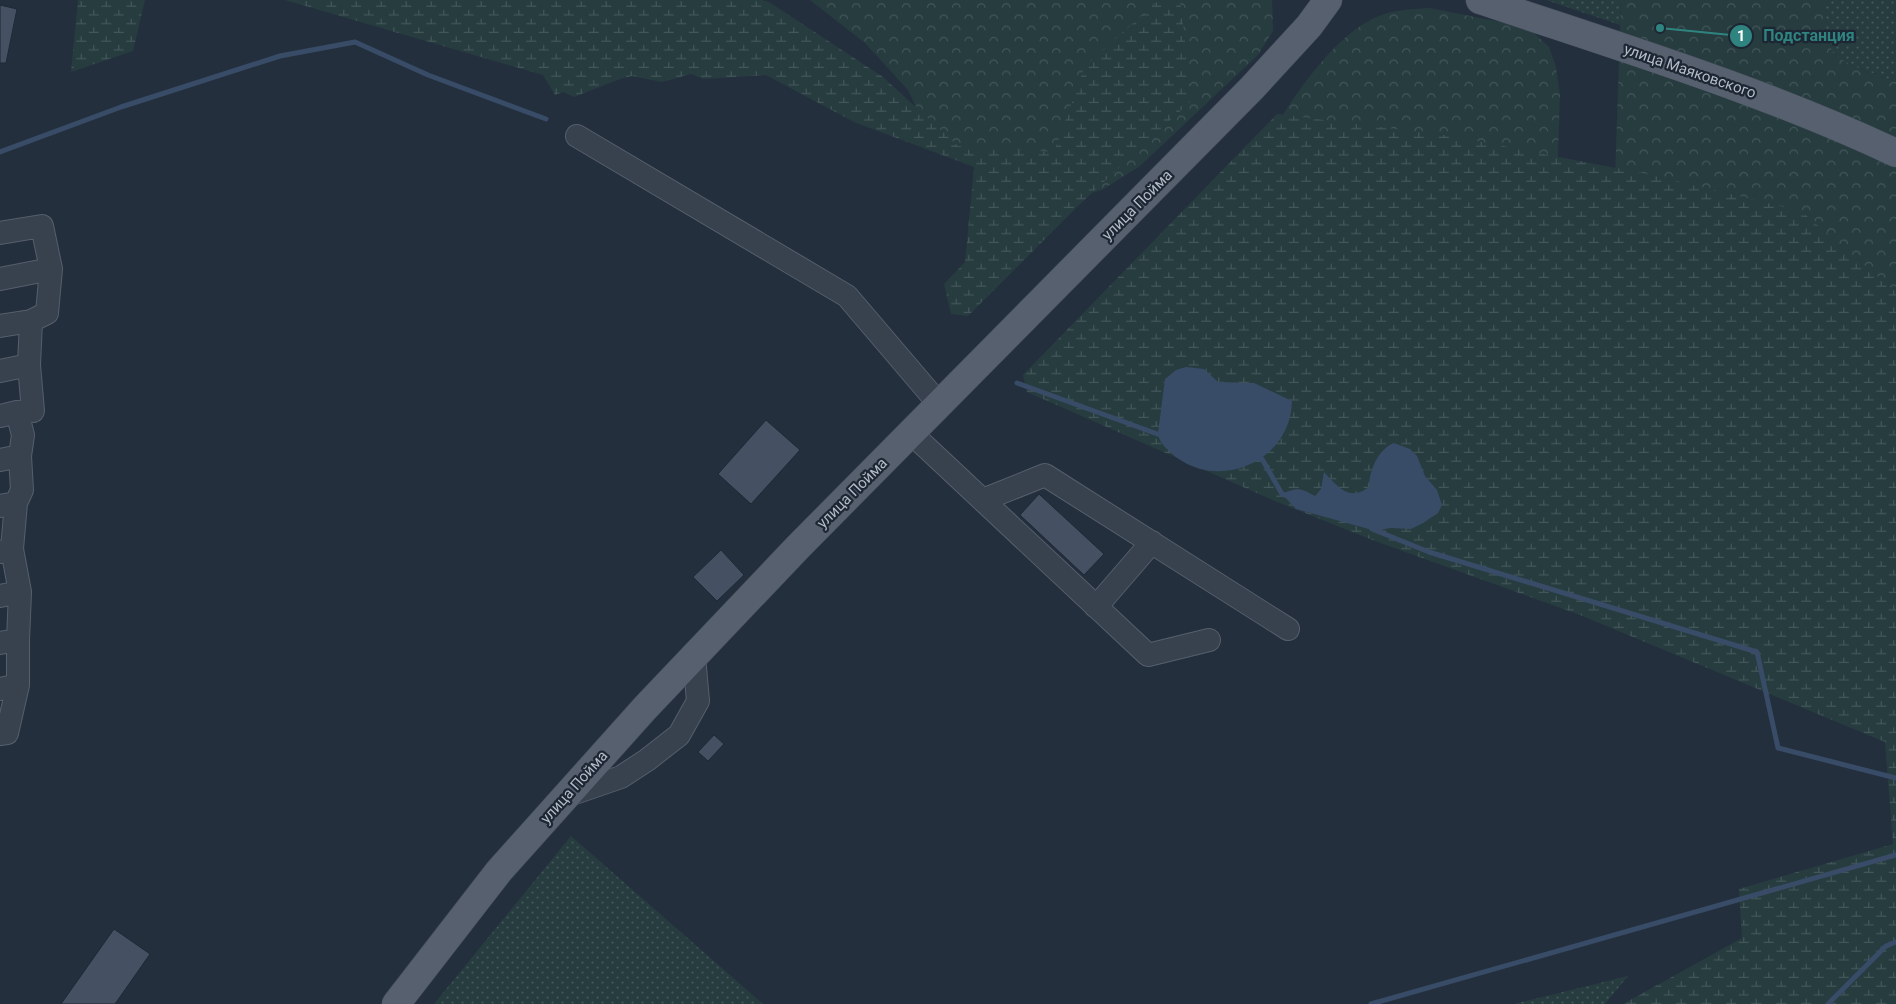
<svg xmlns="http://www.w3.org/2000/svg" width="1896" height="1004" font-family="Roboto,sans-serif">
<defs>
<pattern id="grass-dots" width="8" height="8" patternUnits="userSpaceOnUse" patternTransform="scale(1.25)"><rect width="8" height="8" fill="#263c3f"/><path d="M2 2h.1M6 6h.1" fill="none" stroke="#435659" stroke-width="1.8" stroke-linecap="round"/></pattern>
<pattern id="forest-crowns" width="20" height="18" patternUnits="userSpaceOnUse" patternTransform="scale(1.25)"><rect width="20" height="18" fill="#263c3f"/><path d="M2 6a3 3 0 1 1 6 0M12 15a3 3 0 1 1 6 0" fill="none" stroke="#435659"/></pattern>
<pattern id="wetland-marsh" width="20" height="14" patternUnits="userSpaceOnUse" patternTransform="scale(1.25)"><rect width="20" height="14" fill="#263c3f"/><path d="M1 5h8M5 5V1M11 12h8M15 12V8" fill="none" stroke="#435659"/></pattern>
</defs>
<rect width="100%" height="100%" fill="#242f3e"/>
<!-- grass -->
<path fill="url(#grass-dots)" d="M1546 0H1621L1620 25Z
M1826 0H1896V82L1853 66 1833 54 1826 32Z
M571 836 763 1004H434Z
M1628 976 1605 1004H1514Z"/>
<!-- forest -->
<path fill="url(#forest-crowns)" d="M810 0H1272L1273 31 1258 55 1140 166 1102 190 1065 200 1037 195 926 128 908 90 865 43Z
M1621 0H1826V32L1833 54 1853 66 1896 82V444L1613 240Z
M1430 8 1505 23 1534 33 1549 47 1556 67 1560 95 1555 244 1281 118C1304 81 1345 24 1388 13 1402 9 1416 9 1430 8Z"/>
<!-- wetland -->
<path fill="url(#wetland-marsh)" d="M78 0H145L133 51 71 72Z
M285 0H762L769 2 883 77 958 146 1054 152 1085 66 1159 0H1180L1192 100 1078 206 968 316 951 314 944 284 965 262 974 167 854 122 766 75 703 79 691 74 662 82 632 76 620 79 574 97 563 92 555 95 543 75Z
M1277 114 1451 136 1647 174 1801 211 1896 292V1004H1623L1742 938 1739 889 1893 844 1885 742 1580 615 1375 541 1275 501 1027 392 1023 375Z"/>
<!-- water -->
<path fill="#394c67" d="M1186 367 1204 369 1218 382 1254 383 1292 401C1291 463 1215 494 1170 452 1164 446 1159 442 1158 433L1165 379 1176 370Z
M1394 443 1410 449 1417 456 1425 476 1437 490 1442 505 1438 513 1423 523 1411 529 1390 528 1376 531 1296 509 1282 494C1298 487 1300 488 1315 496L1321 489 1324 472C1338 487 1349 502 1369 487 1369 471 1378 449 1394 443Z"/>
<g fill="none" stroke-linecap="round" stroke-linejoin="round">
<!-- stream -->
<path stroke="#394c67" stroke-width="5" d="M0 152 121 107 280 56 355 42 428 75 546 119
M1017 383 1163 436
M1256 458 1262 459 1282 494 1287 496
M1372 529 1429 552 1757 652 1778 748 1896 778
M1371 1004 1896 855
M1828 1004 1886 946 1896 942"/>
</g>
<!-- building -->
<path fill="#455162" stroke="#1f2835" d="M0 5 17 9 6 63H0Z
M766 420 800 450 751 504 718 474Z
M1039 494 1104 554 1084 575 1020 515Z
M721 550 744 575 717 601 693 577Z
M714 735 724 744 708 761 698 752Z
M114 929 150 954 115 1004H61Z"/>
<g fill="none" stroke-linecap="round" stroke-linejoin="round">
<!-- minor casing -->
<g stroke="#565f6c" stroke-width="24">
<path id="minor" d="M577 136 847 296 939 404
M0 233 42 226 51 269 0 279
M31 321 47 313 51 269
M0 326 31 321 29 365 0 371
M17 412 33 411 29 365
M0 416 17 412 23 435 20 456 0 460
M911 433 1148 655 1209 640
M983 500 1045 475 1288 629
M16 503 22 490 20 456
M0 506 16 503 12 549 0 552
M12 549 20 592
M0 596 20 592 18 640 0 643
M1096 607 1152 542
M18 685V640
M0 689 18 685 7 733 0 734
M566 796 621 777 647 760 679 735 698 701 694 656"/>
</g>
<!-- major casing -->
<g stroke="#414a57" stroke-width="29">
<path id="major" d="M1480 0C1620 47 1762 90 1896 153
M396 1004 499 871 645 708 798 547 1252 88 1309 26 1328 0"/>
</g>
<!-- minor -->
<use href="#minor" stroke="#38414e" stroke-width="22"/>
<!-- major -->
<use href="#major" stroke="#56606e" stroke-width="28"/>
</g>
<g text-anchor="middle" stroke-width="4.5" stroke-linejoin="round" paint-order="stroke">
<!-- street labels -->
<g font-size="15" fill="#b4bcc9" stroke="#1d2633">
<text transform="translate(1690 71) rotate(19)" y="5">улица Маяковского</text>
<text transform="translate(1137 205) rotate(-45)" y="5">улица Пойма</text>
<text transform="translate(852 493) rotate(-45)" y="5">улица Пойма</text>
<text transform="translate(574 787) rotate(-48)" y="5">улица Пойма</text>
</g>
</g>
<!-- callouts -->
<path fill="none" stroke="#308480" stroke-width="2" d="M1660 28L1741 36"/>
<g fill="#308480" stroke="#1d2633" stroke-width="2">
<circle cx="1660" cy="28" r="5"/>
<circle cx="1741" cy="36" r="12"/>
</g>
<g font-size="15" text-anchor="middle" font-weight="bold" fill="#fff">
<text x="1741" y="41">1</text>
</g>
<g font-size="16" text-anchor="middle" font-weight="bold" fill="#308480" stroke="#1d2633" stroke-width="4.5" stroke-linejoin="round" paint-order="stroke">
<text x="1809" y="41">Подстанция</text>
</g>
</svg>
